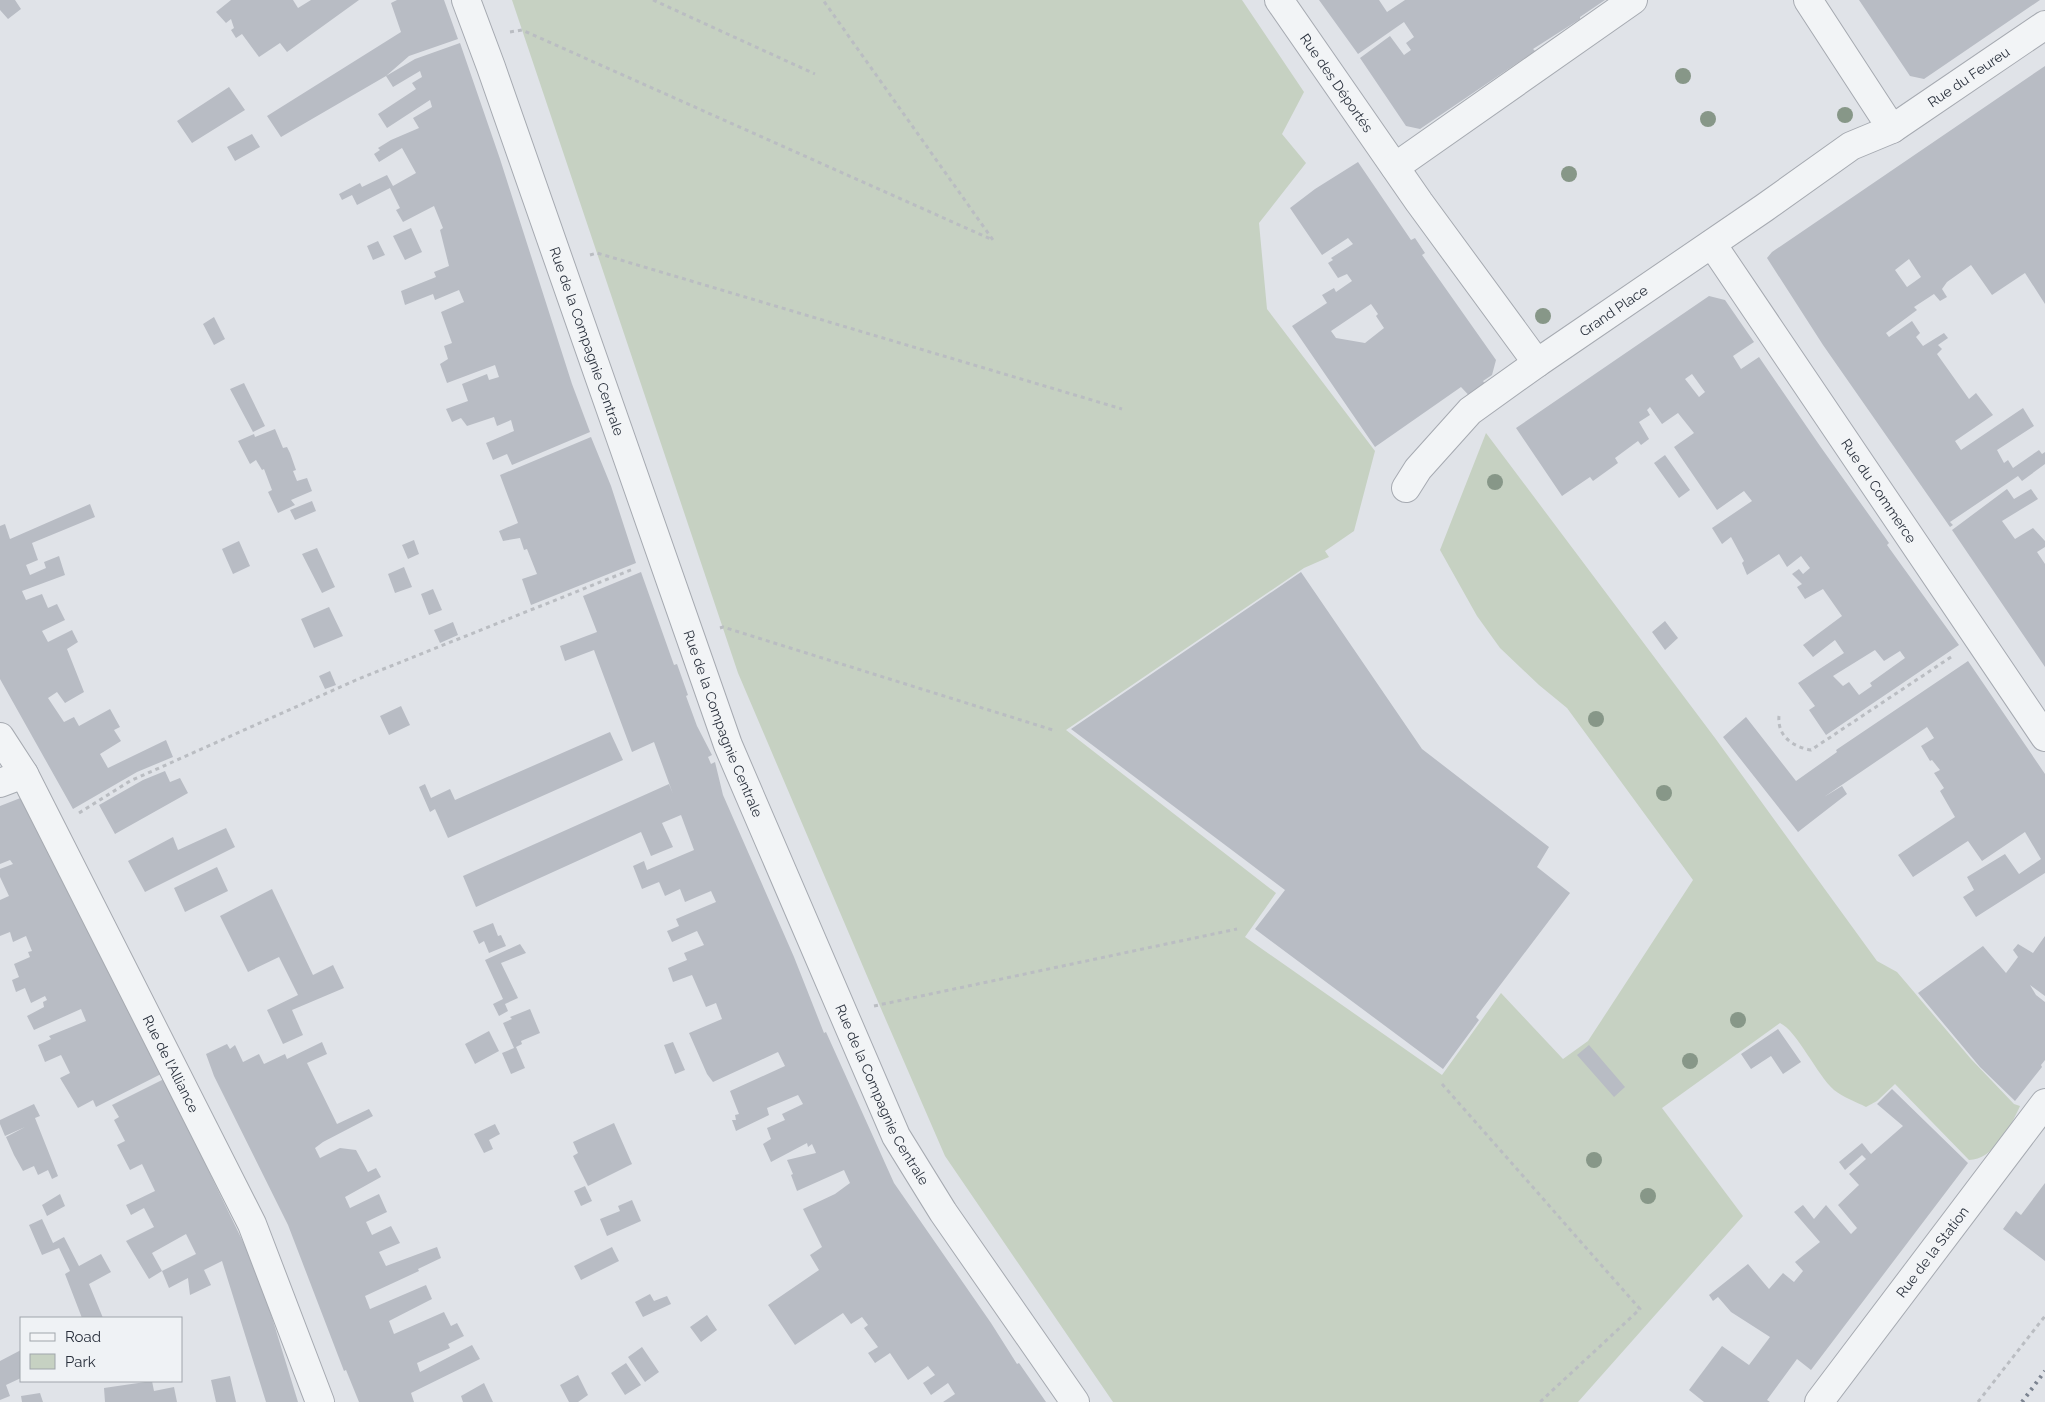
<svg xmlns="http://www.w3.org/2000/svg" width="2045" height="1402" font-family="Raleway,sans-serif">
<rect width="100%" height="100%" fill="#e0e3e8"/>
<!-- green -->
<path fill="#c6d1c2" d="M512 0H1242L1304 92 1282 134 1306 163 1259 223 1267 309 1375 451 1354 531 1325 551 1329 557 1304 568 1066 730 1276 893 1245 937 1442 1075 1501 993 1563 1059 1588 1041 1693 880 1567 708 1539 685 1500 648 1477 616 1440 550 1486 433 1715 738 1877 961 1897 972 1971 1059 2014 1104 2020 1106C2011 1126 1993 1160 1969 1160L1895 1084 1877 1101 1866 1107C1856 1102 1843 1097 1834 1090 1817 1075 1797 1031 1780 1023L1662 1108 1743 1216 1578 1402H1113L945 1156 879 1004 738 673Z"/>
<!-- building -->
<path fill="#b8bcc4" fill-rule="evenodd" d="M0 0H15L21 9 8 19 0 10Z
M231 0H293L298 8 311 0H359L287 52 280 43 259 57 242 34 236 38 231 30 234 28 231 19 226 23 216 12Z
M397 0H444L458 39 409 56 386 76 281 137 267 116 401 32 391 3Z
M1319 0H1379L1387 12 1405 0H1605L1580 17V19L1533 49 1535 51 1420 129 1406 126 1360 58 1390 36 1404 55 1411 50 1406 43 1414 37 1404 22 1358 54Z
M1859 0H2040L1924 79 1910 76Z
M460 43 500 159 572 384 590 432 512 465 507 454 493 460 486 443 514 431 511 420 497 426 494 417 467 426 461 418 452 422 446 409 468 401 462 384 487 374 489 380 499 377 495 365 447 383 440 364 448 359 444 346 452 343 441 312 464 302 459 290 435 300 433 294 405 305 401 291 436 277 434 272 449 266 440 230 443 228 434 206 403 222 396 210 400 208 390 188 357 205 352 195 342 200 339 194 360 183 362 187 387 175 393 186 416 173 402 148 379 162 374 154 380 150 378 148 391 140 419 128 413 118 432 107 430 100 387 128 378 114 416 89 412 83 422 77 420 71 393 87 386 76 415 59Z
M2045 66V304L2025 273 1992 295 1971 265 1947 282 1942 289 1947 297 1940 301 1934 294 1914 307 1917 310 1886 333 1889 337 1912 321 1920 333 1916 337 1923 346 1944 333 1948 338 1938 345 1942 349 1937 354 1969 399 1976 393 1993 415 1955 441 1961 450 2023 408 2034 426 1997 450 2004 463 2008 460 2013 468 2039 450 2042 454 2045 452V464L2022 481 2018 476 1950 522 1953 525 1950 527 1823 345 1767 258 1772 252ZM1909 259 1921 277 1907 287 1895 270Z
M229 87 245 110 192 143 177 121Z
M252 134 260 147 235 161 227 147Z
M1358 162 1411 240 1415 238 1425 253 1422 255 1496 360 1492 375 1483 381 1489 390 1476 403 1461 387 1375 447 1292 326 1327 303 1322 295 1334 288 1336 292 1352 281 1347 274 1338 278 1328 263 1333 260 1331 258 1353 244 1348 238 1322 255 1290 208 1315 189ZM1371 304 1378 314 1376 316 1384 328 1365 343 1336 338 1331 331Z
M411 228 422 252 405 260 393 236Z
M378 241 385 255 373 260 367 246Z
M1709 296 1725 300 1754 342 1733 356 1741 369 1759 357 1820 446 1889 543 1887 545 1959 645 1826 735 1809 710 1815 706 1798 683 1844 653 1835 640 1813 657 1803 645 1842 616 1823 589 1805 599 1797 587 1802 584 1792 574 1799 569 1803 574 1810 568 1801 556 1787 567 1779 554 1747 575 1742 563 1744 561 1731 537 1722 544 1712 528 1752 501 1744 491 1717 510 1674 447 1694 433 1678 413 1662 424 1650 407 1647 410 1650 415 1639 422 1649 439 1641 445 1638 441 1615 458 1618 463 1593 481 1590 477 1562 496 1516 428ZM1692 374 1705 392 1699 397 1685 379ZM1875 650 1884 661 1900 651 1905 658 1870 683 1872 686 1859 695 1849 682 1843 686 1833 676Z
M214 317 225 339 214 345 203 324Z
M244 383 265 426 253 432 230 389Z
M275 429 283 448 287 447 290 453 296 470 293 471 297 481 307 478 312 491 291 500 295 505 278 513 268 492 272 490 264 469 262 470 256 460 250 464 238 441 254 434 255 437Z
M591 437 611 486 636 563 531 605 522 579 537 574 527 549 524 550 520 538 503 541 499 531 518 523 500 475Z
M1665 455 1690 490 1679 498 1654 463Z
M2007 489 2014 499 2031 489 2038 499 2002 521 2015 539 2033 528 2045 541V547L2037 552 2045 564V667L1952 530Z
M312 501 316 511 295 520 290 510Z
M90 504 95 517 32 543 38 560 26 565 30 575 46 568 44 562 59 556 65 575 22 591 26 600 42 594 48 608 57 604 65 620 42 631 48 642 72 630 78 642 67 649 84 692 65 703 57 692 48 698 64 722 74 717 79 726 110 709 120 727 114 730 121 741 100 754 108 768 166 740 173 757 137 772 73 809 0 679V526L5 524 10 539Z
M414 540 419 554 408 559 402 545Z
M239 541 250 566 233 574 222 549Z
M317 548 335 587 322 593 302 554Z
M404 567 412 587 395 593 388 574Z
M641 572 674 665 677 664 688 695 686 696 697 726 712 755 708 757 711 764 715 762 723 795 794 957 824 1033 826 1032 894 1183 991 1323 1017 1364 1019 1363 1046 1402H943L955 1394 948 1383 931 1395 923 1383 935 1375 928 1366 908 1380 890 1353 875 1363 868 1353 878 1347 864 1328 868 1325 862 1317 851 1324 843 1313 795 1345 768 1305 819 1270 810 1255 822 1247 803 1209 835 1194 850 1183 844 1170 797 1191 791 1175 793 1174 787 1160 816 1153 812 1144 808 1147 807 1143 771 1162 763 1144 771 1139 767 1128 785 1120 782 1114 803 1104 798 1095 767 1108 769 1115 736 1131 732 1120H736L735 1115 739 1114 730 1091 785 1066 778 1052 713 1082 707 1074 689 1033 722 1019 716 1003 706 1007 692 975 673 982 668 968 687 960 684 953 704 945 697 931 672 942 667 931 679 926 676 919 716 902 711 891 685 902 680 889 665 896 659 882 642 889 633 866 644 861 647 870 694 850 681 815 662 823 673 847 651 856 641 832 476 907 463 876 669 784 673 794 654 742 632 752 594 650 565 661 560 646 597 632 583 596Z
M1301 572 1422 749 1549 847 1537 867 1570 893 1476 1017 1479 1020 1443 1069 1255 929 1285 890 1071 729Z
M433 589 442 610 429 615 421 594Z
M329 607 343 636 314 648 301 619Z
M1665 621 1678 638 1665 650 1652 632Z
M453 622 458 635 440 643 434 630Z
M1968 661 2045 774V873L1976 917 1963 897 1974 890 1967 877 2005 854 2019 874 2041 859 2025 832 1982 861 1968 841 1913 877 1898 855 1955 817 1940 791 1944 788 1934 773 1940 770 1932 760 1930 761 1921 746 1934 738 1927 727 1824 797 1842 786 1847 794 1798 832 1723 737 1746 717 1796 781 1837 752 1836 750Z
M330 671 336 685 325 689 319 676Z
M401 706 410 725 389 735 380 716Z
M610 732 623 760 448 838 435 809 430 812 419 787 425 784 431 798 450 789 455 800Z
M165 771 170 782 180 778 188 793 115 834 99 805 143 780Z
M23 797 161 1074 96 1107 93 1100 78 1108 60 1078 70 1073 61 1055 45 1062 38 1045 51 1039 49 1036 86 1021 81 1009 34 1030 27 1016 44 1007 43 1002 47 1000 45 996 31 1003 25 988 16 992 12 980 19 977 14 964 30 957 28 952 32 951 26 936 13 942 10 932 0 936V900L9 896 0 877V869L13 864 10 860 0 864V806Z
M226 828 235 847 145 892 128 861 173 837 178 850Z
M217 867 228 891 185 912 174 888Z
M272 889 313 975 333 965 344 988 292 1010 303 1035 283 1044 267 1010 298 995 279 957 248 972 220 916Z
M493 923 498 936 501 935 506 946 489 953 484 941 479 944 473 931Z
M2045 936V996L2030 985 2036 995 2045 1002V1060L2041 1065 2042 1067 2015 1101 1980 1067 1918 993 1983 946 2006 973 2018 957 2013 950 2018 944 2033 953Z
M520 944 526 953 501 963 518 998 505 1004 508 1011 499 1016 493 1004 503 999 485 960Z
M530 1009 540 1033 521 1041 522 1044 516 1047 525 1068 511 1074 502 1053 514 1048 503 1023 512 1019 510 1017Z
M1778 1029 1801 1062 1783 1074 1771 1056 1751 1069 1741 1054Z
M489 1031 499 1051 475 1064 465 1044Z
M322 1042 327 1054 307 1063 337 1124 369 1109 373 1116 323 1142 315 1148 320 1158 340 1148 356 1150 368 1172 376 1168 381 1177 345 1197 350 1208 379 1194 387 1212 366 1222 372 1235 391 1226 400 1243 379 1252 386 1266 437 1247 441 1258 418 1269 419 1271 365 1296 370 1309 426 1285 432 1299 389 1321 394 1334 444 1312 451 1326 457 1323 464 1336 448 1344 450 1348 417 1363 420 1372 472 1345 480 1359 411 1393 414 1402H359L346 1370 344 1371 288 1225 214 1076 206 1054 227 1044 230 1049 235 1045 243 1062 259 1054 264 1064 285 1054 287 1059Z
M673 1042 685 1070 675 1074 664 1045Z
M1589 1045 1625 1087 1614 1097 1577 1055Z
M164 1079 246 1248 248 1247 266 1298 298 1402H266L222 1261 204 1270 211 1285 190 1295 188 1278 169 1288 162 1271 149 1279 126 1241 154 1227 144 1208 131 1215 126 1205 155 1191 142 1164 130 1170 117 1145 125 1141 114 1120 119 1117 112 1105ZM186 1234 196 1254 162 1271 152 1253Z
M1892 1089 1968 1163 1811 1370 1797 1359 1767 1400 1770 1402H1704L1689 1390 1722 1346 1749 1365 1770 1337 1731 1312 1718 1297 1713 1301 1709 1295 1748 1264 1769 1289 1783 1273 1794 1282 1803 1271 1795 1262 1820 1242 1794 1212 1803 1205 1814 1219 1826 1205 1851 1234 1857 1228 1838 1205 1859 1185 1849 1174 1866 1159 1862 1155 1845 1170 1839 1162 1862 1143 1871 1154 1903 1126 1877 1104Z
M34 1104 40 1116 35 1118 58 1176 52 1179 48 1170 38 1175 34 1166 23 1171 14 1155 6 1137 25 1127 5 1136 0 1124V1120Z
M614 1123 632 1164 588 1186 573 1156 578 1153 573 1142Z
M495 1124 500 1134 489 1140 493 1149 484 1153 474 1134Z
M2045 1183V1261L2003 1229 2016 1211 2021 1215Z
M585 1186 592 1201 581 1206 574 1191Z
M60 1194 65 1206 47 1216 42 1205Z
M632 1200 641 1221 607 1236 600 1219 620 1211 618 1206Z
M42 1219 53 1243 64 1237 79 1266 101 1254 111 1272 89 1284 103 1318H82L65 1274 70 1271 59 1248 42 1255 29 1225Z
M612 1247 619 1261 581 1280 574 1266Z
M650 1294 654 1301 667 1296 671 1304 643 1317 635 1302Z
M707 1315 717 1330 701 1342 690 1327Z
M642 1347 659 1372 645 1382 628 1357Z
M21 1350V1378L6 1385 10 1396 0 1400V1361Z
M626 1363 641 1385 625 1395 611 1373Z
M578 1375 588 1395 578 1402H569L560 1385Z
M230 1376 236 1402H216L211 1380Z
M152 1381 154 1391 174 1387 177 1402H105L104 1388Z
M484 1383 493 1402H463L461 1396Z
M40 1393 43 1402H22L21 1396Z"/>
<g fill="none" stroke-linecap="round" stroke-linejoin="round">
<!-- minor casing -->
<g stroke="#a6aab1" stroke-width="30">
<g id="minor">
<path id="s1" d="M466 0 491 67 728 745 896 1136 943 1212 1075 1402"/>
<path id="s2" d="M1279 0 1419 202 1537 363 1764 208 1851 146 1892 129 2045 25"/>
<path d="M1808 0 1892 129"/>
<path d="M1395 167 1633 0"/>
<path id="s3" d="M1712 244 2045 737"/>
<path d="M1406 488 1418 469 1470 411 1537 363"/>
<path id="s4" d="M0 737 24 774 252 1224 320 1402"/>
<path d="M0 783 24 774"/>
<path id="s5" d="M1819 1402 2045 1103"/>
</g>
</g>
<!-- path -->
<path stroke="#babdc2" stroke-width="3" stroke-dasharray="4 4" stroke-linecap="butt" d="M653 0 815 74
M510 32 522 30 993 240 823 0
M590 255 597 253 1122 409
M720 628 723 627 1056 731
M1779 716C1777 736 1793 747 1811 750L1954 655
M79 813 130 781 356 680 633 569
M874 1006 1237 929
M1442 1084 1640 1309 1540 1402
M1978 1402 2045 1316"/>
<!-- minor -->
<use href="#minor" stroke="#f2f4f6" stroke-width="28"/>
<!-- rail -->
<path stroke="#7b8390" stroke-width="4" stroke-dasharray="2.5 5" stroke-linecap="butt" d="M2022 1402 2045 1371"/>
</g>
<!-- trees -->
<g fill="#879788">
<circle cx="1683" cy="76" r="8"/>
<circle cx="1845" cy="115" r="8"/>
<circle cx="1708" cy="119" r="8"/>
<circle cx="1569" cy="174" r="8"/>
<circle cx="1543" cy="316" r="8"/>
<circle cx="1495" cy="482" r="8"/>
<circle cx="1596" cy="719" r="8"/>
<circle cx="1664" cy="793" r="8"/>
<circle cx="1738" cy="1020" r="8"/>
<circle cx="1690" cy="1061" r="8"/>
<circle cx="1594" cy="1160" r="8"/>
<circle cx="1648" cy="1196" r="8"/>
</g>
<g text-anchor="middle" stroke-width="5" stroke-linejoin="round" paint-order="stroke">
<!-- street labels -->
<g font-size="14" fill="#2a313d" stroke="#eff2f5">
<text dy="5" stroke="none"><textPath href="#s2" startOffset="964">Rue du Feureu</textPath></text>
<text dy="5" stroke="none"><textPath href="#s2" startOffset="101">Rue des Déportés</textPath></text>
<text dy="5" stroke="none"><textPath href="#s2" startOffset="538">Grand Place</textPath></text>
<text dy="5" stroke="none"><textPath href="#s1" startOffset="362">Rue de la Compagnie Centrale</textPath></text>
<text dy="5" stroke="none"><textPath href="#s3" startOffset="298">Rue du Commerce</textPath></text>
<text dy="5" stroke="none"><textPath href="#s1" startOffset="768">Rue de la Compagnie Centrale</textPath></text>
<text dy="5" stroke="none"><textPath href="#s4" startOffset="369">Rue de l'Alliance</textPath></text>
<text dy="5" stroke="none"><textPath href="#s1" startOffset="1172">Rue de la Compagnie Centrale</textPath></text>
<text dy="5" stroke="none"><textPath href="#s5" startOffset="188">Rue de la Station</textPath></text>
</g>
</g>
<!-- legend -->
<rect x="20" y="1317" width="162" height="65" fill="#eff2f5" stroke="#a0a5ab"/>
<rect x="30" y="1333" width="25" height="8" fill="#f2f4f6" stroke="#a0a5ab"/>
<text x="65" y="1342" font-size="15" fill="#2a313d">Road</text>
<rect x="30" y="1354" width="25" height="15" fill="#c6d1c2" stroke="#a0a5ab"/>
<text x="65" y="1367" font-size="15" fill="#2a313d">Park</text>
</svg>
